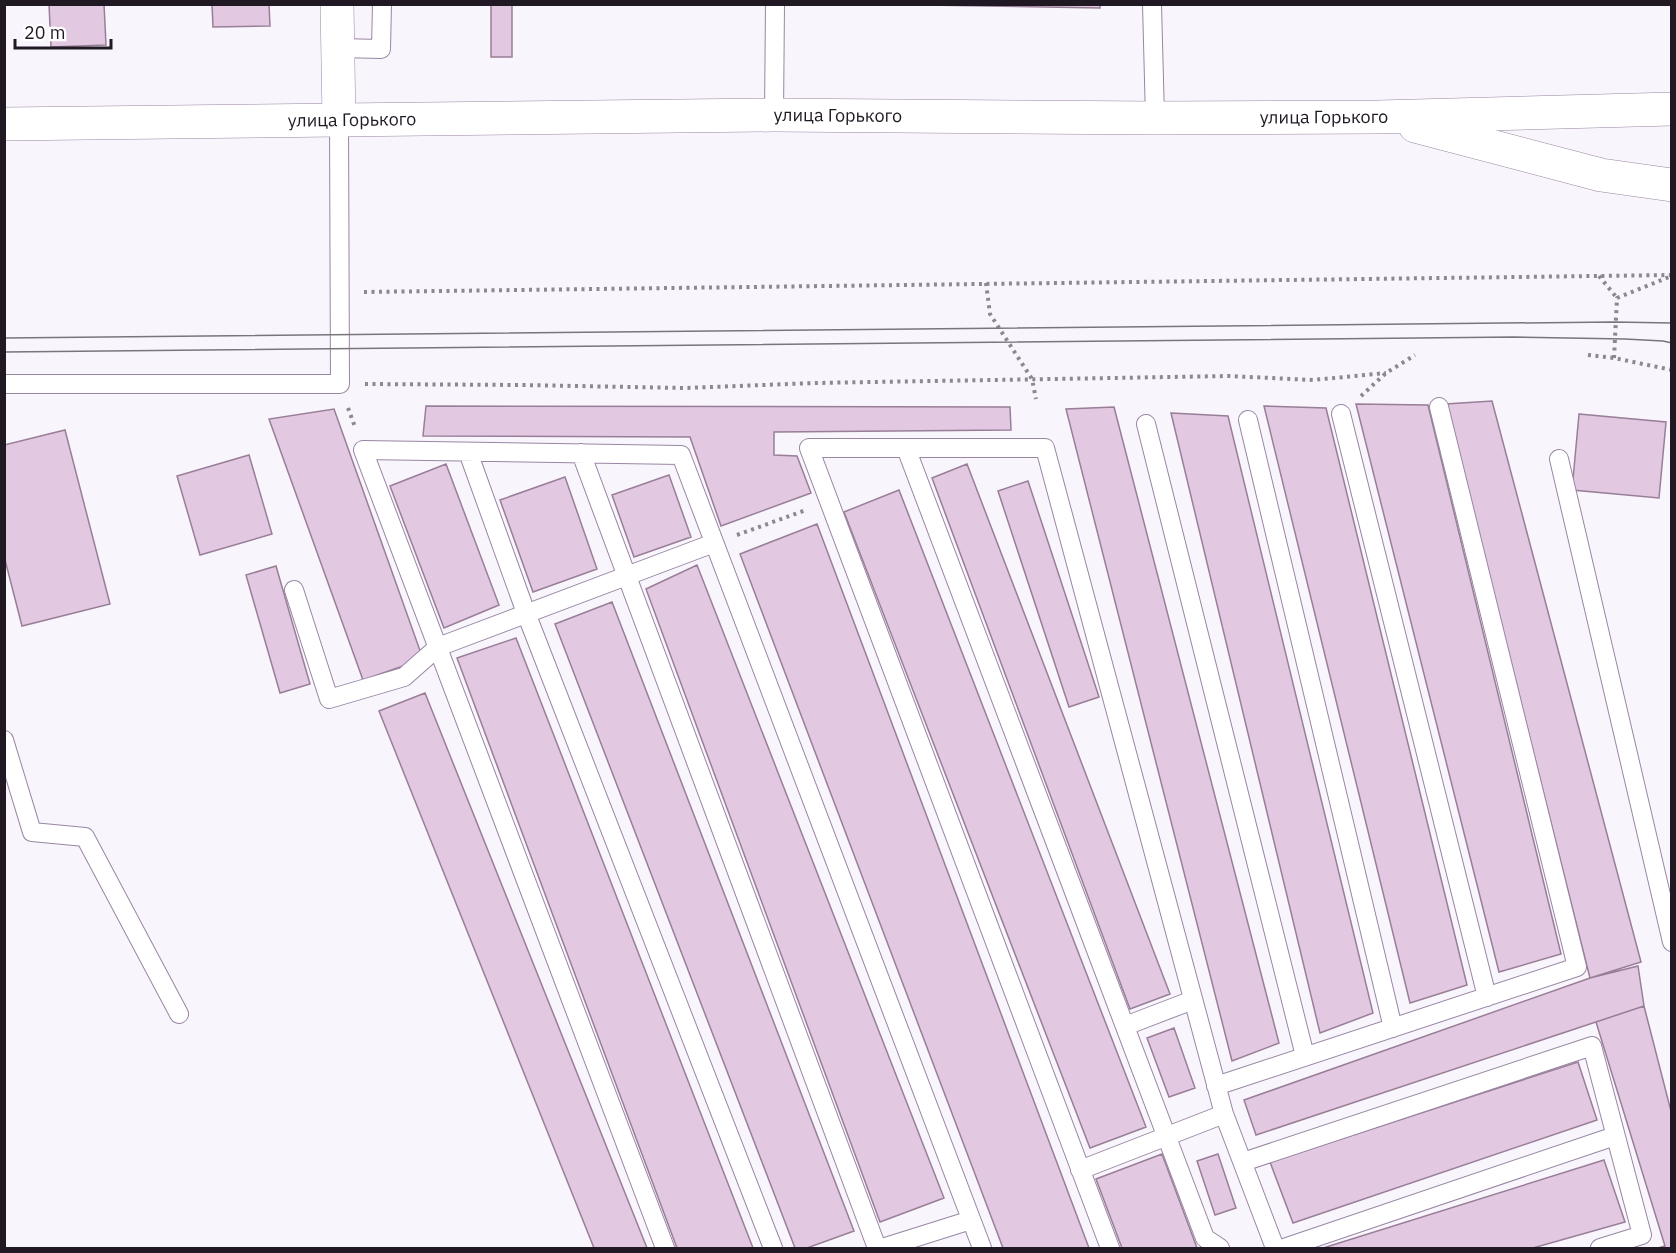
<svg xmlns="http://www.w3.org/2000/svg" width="1676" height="1253" font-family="'IBM Plex Sans',sans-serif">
<rect width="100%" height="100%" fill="#f9f5fc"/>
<!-- building -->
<path fill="#e3c8e2" stroke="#987e97" stroke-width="1.5" d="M49 4H104L106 45 51 47Z
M212 4H269L270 26 213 27Z
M491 4H512V57H491Z
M863 4H1100V8Z
M1492 401 1641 962 1590 978 1446 404Z
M1356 404 1428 405 1561 954 1499 972Z
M426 406 1010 407 1011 430 774 432V455L797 456 811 493 721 526 690 437 423 436Z
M1264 406 1326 408 1467 985 1410 1003Z
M1114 407 1279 1043 1232 1061 1066 409Z
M334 409 423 659 363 680 269 419Z
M1171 413 1228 416 1373 1013 1320 1033Z
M1579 414 1666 422 1659 498 1572 490Z
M65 430 110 604 22 626 4 556V445Z
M249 455 272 534 200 555 177 476Z
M446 464 499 605 444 628 390 486Z
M967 464 1170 994 1130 1009 932 478Z
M669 475 691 537 634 557 612 495Z
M565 477 597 569 533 592 500 500Z
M1028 481 1099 697 1069 707 998 491Z
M899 490 1146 1127 1090 1148 844 512Z
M817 524 1089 1248H1003L740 554Z
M697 565 944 1198 880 1222 646 589Z
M276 566 310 684 280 693 246 575Z
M612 602 854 1231 807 1248H795L555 624Z
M516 638 753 1248H677L457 658Z
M425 693 647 1248H594L379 711Z
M1638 966 1644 1006 1256 1135 1244 1100 1590 978Z
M1644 1006 1672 1115V1248H1658L1665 1246 1596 1022Z
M1174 1028 1195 1088 1169 1097 1147 1038Z
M1578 1062 1597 1120 1293 1223 1270 1162Z
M1162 1154 1197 1248H1122L1096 1179Z
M1218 1154 1236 1208 1215 1215 1197 1161Z
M1604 1160 1625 1222 1533 1248H1323Z"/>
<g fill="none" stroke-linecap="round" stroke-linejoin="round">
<!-- service casing -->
<g stroke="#9986a3" stroke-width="20">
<path id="service" d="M1152 4 1155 118
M338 48 381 49 382 4
M774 115 775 4
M4 384H340L339 120
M1341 414 1487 997
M1248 420 1393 1028
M1146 424 1305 1056
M906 448 1205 1238 1220 1248
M468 452 526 613 773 1248
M581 453 877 1248
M1559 459 1672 942
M294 590 329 699 404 677 438 647 714 543
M4 740 32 832 85 837 179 1014
M1125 1026 1193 1000
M1216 1086 1577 967 1439 407
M1243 1162 1592 1046 1642 1235 1600 1248
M1080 1170 1224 1114
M665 1248 363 450 681 455 982 1248
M882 1248 971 1220
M1110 1248 809 448H1045L1224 1114 1275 1248
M1284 1248 1615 1136"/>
</g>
<!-- minor casing -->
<g stroke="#9986a3" stroke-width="34">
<path id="minor" d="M337 4 339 120"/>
</g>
<!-- tertiary casing -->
<g stroke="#9986a3" stroke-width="34">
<g id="tertiary">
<path id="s1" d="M4 124 774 115 1155 118 1378 117 1672 109"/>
<path d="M1415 126 1601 175 1672 185"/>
</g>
</g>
<!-- path -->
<path stroke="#8c8790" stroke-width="4" stroke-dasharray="3 4.5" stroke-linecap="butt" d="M1599 276 1617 298
M986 283 990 314 1032 379 1036 399
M364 292 1672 275
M1588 355 1614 358 1672 370
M1614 358 1617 298 1669 277
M365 384 522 385 685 388 815 383 1229 376 1313 380 1386 373
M1361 396 1386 373 1415 355
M348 408 355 427
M737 535 806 510"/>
<!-- service -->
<use href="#service" stroke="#fff" stroke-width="18"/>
<!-- minor -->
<use href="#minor" stroke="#fff" stroke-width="33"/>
<!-- tertiary -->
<use href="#tertiary" stroke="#fff" stroke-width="33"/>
<!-- tram -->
<path stroke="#7a747d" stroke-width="1.5" d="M4 338 1614 322 1672 323
M4 352 1514 337 1625 339 1663 341 1672 343"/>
</g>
<g text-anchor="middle" stroke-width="6" stroke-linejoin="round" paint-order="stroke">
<!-- street labels -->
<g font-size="18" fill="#201924" stroke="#fff">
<text dy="6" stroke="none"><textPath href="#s1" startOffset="834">улица Горького</textPath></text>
<text dy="6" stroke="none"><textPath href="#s1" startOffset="1320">улица Горького</textPath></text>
<text dy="6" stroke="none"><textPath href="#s1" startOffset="348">улица Горького</textPath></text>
</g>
</g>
<!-- border -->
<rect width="1676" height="1253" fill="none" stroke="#201924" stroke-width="12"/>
<!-- scale -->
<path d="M15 39v9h96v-9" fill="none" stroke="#201924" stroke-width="3"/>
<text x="24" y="39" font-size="18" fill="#201924" stroke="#ffffff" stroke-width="4.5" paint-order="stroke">20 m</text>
</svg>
